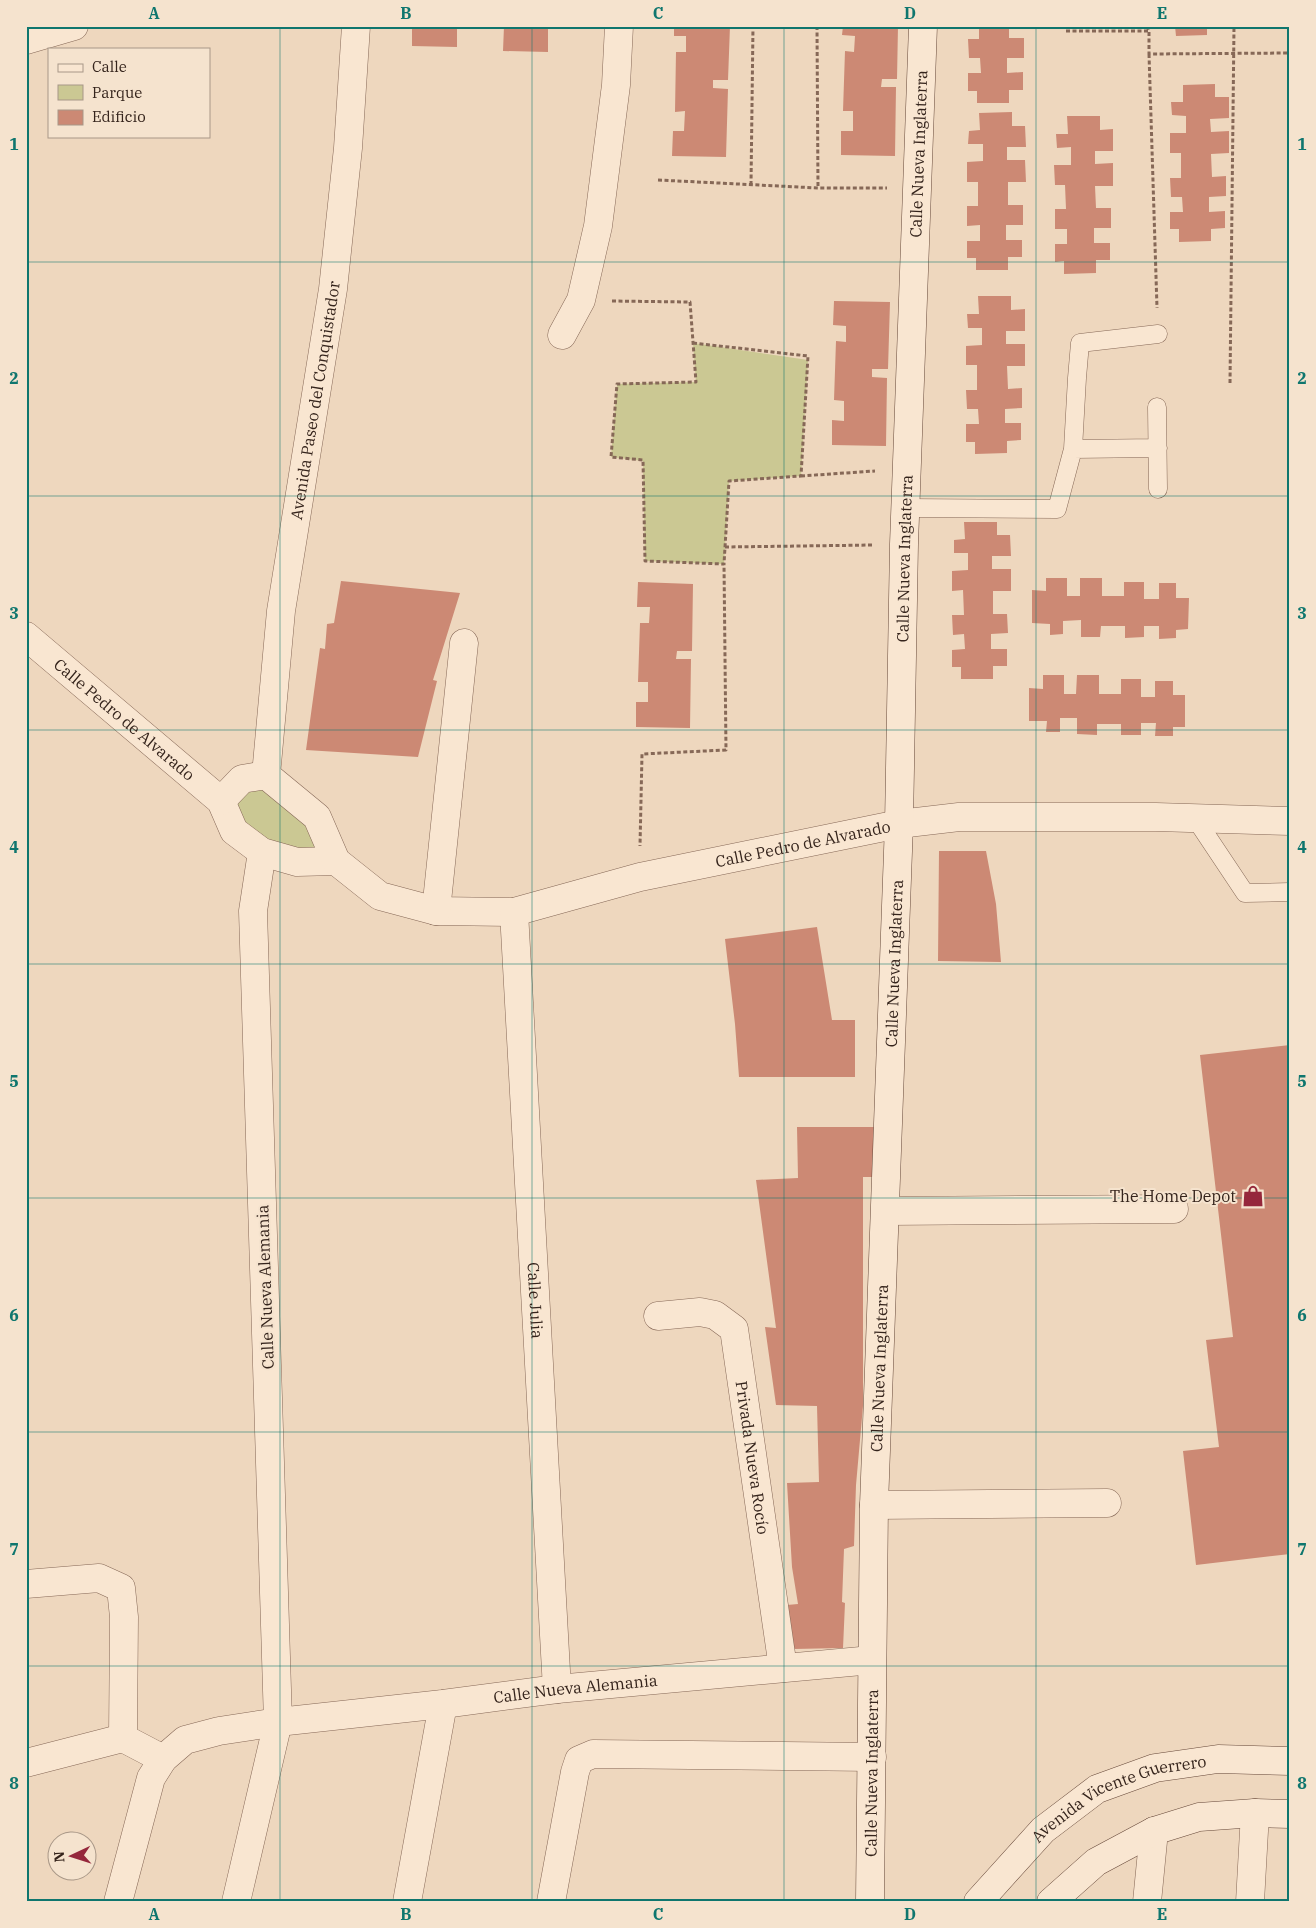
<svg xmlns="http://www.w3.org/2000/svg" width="1316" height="1928" font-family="'IBM Plex Serif',serif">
<rect width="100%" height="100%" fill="#eed7be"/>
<!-- green -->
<path fill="#cbc893" d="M693 343 808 360 801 476 729 481 724 564 645 561 643 461 611 457 617 384 696 382Z
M245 788 269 789 307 820 324 855 264 849 227 803Z"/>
<!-- building -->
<path fill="#cc8974" d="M412 26H457V47L412 46Z
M504 26H548V52L503 51Z
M674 26H730L728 80H713V88L728 89 726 157 672 156 673 131H684L685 111 675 112 676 52H686V36H674Z
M843 26H898L897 79H882L881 87H896L895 156 841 155V131H853V111H843L845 51 854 52 855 36 842 35Z
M979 26H1009V38H1024V58H1007V73L1023 72V90H1009V103H977V91H968V73H981L980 58H969L968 39H979Z
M1175 26H1207V35L1176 36Z
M1215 84V97H1229V118L1210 119 1211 132 1229 131V153L1211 154 1212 177 1226 176V196L1209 197V212L1225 211V228L1211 229V241L1179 242V229H1170V212H1183L1182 197H1171L1170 178H1181V153H1170V133H1186V116L1172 115 1171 102H1183V85Z
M1012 112V126H1025L1026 147H1007V160H1025L1026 182H1008V205H1023V225H1006V240H1022V257H1008V270H976V258H967V241H980V225L967 226V206H978V182H967V162L983 161V144H968L969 131 980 130 979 113Z
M1067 116H1100V130L1113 129V151H1095V164L1113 163V186H1095L1096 208H1111V228H1094V243H1110V260H1096V273L1064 274V261L1055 262V244H1067V229H1055V209H1066L1065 185H1055L1054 165H1071V147L1057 148 1056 134H1068Z
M978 296H1011V310L1025 309V331H1006V344H1025V366H1007L1008 389 1022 388V408L1005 409V423H1021V440L1007 441V453L975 454V442H966V424H979L978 409H967L966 390H977V365H966V346L982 345V328H968L967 314H979Z
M834 301 890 302 888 369H872V377L887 378 886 446 832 445V420L844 421V401L834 400 836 341 846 342V326L833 325Z
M964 522H997V535H1010L1011 556H992V569H1011V591H993V614H1007L1008 633 991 634V649H1007V666H993V679H961V667H952V650L965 649 964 634 953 635 952 615H964L963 590 952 591V571L968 570V553H954V540L965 539Z
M1046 578H1067V596H1080V578H1102V596H1124V582H1144V599H1159V583H1176V598H1189L1188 629 1176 630V638L1159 639V626H1144V637L1125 638V626H1101L1100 637H1081V620L1063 621V634L1050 635V624L1032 623V590L1046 591Z
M341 581 460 593 433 680 437 681 418 757 306 750 320 648 325 649 327 624 334 623Z
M638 582 693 584 692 651H677L676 659H691L690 728 636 727V702H648V682H638L640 623H649L650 607H637Z
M1043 675H1064V694H1076L1077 675H1099V694H1121V679H1141V697H1155V681H1173V695H1185V727H1173V736H1155L1156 723H1141V735H1121V724H1097V735L1077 734V718H1060V732H1046L1047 721H1029V688L1043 689Z
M939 851H986L996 904 1001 962 938 961Z
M817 927 832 1020H855V1077H739L735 1024 725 939Z
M1290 1045V1554L1196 1565 1183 1451 1219 1447 1206 1340 1233 1337 1200 1055Z
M797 1127H876L874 1177H863V1406L856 1485 854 1546 844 1549 842 1602 845 1603 843 1648 793 1649 787 1605 798 1604 792 1567 787 1483 819 1482 817 1406 776 1405 765 1327 776 1328 756 1180 798 1178Z"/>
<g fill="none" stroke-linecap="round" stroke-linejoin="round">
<!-- lane casing -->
<g stroke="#866857" stroke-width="19">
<path id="lane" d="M1157 407 1158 489
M1073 449 1158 448
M905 508 1057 509 1073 449 1077 378 1080 343 1158 334
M1195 818 1245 893 1290 892"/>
</g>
<!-- street casing -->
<g stroke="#866857" stroke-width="29">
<g id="street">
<path d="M26 40 74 26"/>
<path d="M562 335 581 300 598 226 616 85 619 26"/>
<path id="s1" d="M26 636 221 801 234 831 262 852 297 862 336 861"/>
<path id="s2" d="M266 775 281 611 333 289 348 148 356 26"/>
<path id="s3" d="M221 801 242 779 266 775 317 817 336 861 380 896 436 911 514 912 640 877 899 824 959 817H1156L1290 821"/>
<path d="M436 911 464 643"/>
<path id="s4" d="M514 912 557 1689"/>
<path d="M886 1211 1174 1209"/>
<path id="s5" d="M658 1316 700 1312 715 1315 734 1329 783 1668"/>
<path d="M874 1505 1107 1503"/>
<path d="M26 1584 99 1578 121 1588 124 1617 123 1738"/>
<path d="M26 1763 123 1738 163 1759"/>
<path id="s6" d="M118 1902 151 1778 163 1759 185 1740 219 1731 278 1722 443 1704 557 1689 872 1660"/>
<path d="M236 1902 278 1722 253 911 262 852"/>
<path d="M407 1902 443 1704"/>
<path d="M551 1902 575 1772 579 1760 593 1754 872 1757"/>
<path d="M1147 1902 1154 1831"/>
<path d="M1250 1902 1255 1813"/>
</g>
</g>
<!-- secondary casing -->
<g stroke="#67493a" stroke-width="29">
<g id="secondary">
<path id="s7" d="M870 1902 874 1505 899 824 904 544 923 26"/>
<path id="s8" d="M978 1902 1043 1830 1097 1789 1155 1768 1218 1759 1290 1761"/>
<path d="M1051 1902 1096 1862 1154 1831 1199 1817 1255 1813 1290 1814"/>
</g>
</g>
<!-- path -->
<path stroke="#866857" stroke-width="3" stroke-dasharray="4 2.5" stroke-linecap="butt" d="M817 26 818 188
M1147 26 1149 31V54L1290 53
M1066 31H1149
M1149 54 1157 308
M658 180 818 188H887
M751 185 753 26
M612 301 690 302 696 382 617 384 611 457 643 460 645 561 724 564 726 750 642 754 640 846
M693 343 808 356 801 476 729 481 724 564
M1230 383 1234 26
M801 476 875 471
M725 547 874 545"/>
<!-- lane -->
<use href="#lane" stroke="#f9e6d1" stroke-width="18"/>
<!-- street -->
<use href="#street" stroke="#f9e6d1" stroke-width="28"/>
<!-- secondary -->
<use href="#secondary" stroke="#f9e6d1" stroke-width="28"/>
</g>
<!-- grid -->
<path fill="none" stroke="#0f766e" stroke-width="1" stroke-opacity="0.55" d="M280 26V1902M532 26V1902M784 26V1902M1036 26V1902M26 262H1290M26 496H1290M26 730H1290M26 964H1290M26 1198H1290M26 1432H1290M26 1666H1290"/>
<!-- icons -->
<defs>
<g id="shop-bare" transform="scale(1.725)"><path d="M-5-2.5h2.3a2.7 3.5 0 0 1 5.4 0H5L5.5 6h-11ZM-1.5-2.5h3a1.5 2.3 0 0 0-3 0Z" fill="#95273b" stroke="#f5e3ce" stroke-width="2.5" paint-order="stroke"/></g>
</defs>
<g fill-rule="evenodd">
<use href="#shop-bare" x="1253" y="1196"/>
</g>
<g text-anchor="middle" stroke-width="4" stroke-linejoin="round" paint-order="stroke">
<!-- street labels -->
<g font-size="16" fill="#35241c" stroke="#f5e3ce">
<text dy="6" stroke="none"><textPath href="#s7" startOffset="1749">Calle Nueva Inglaterra</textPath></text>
<text dy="6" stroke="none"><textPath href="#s2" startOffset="378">Avenida Paseo del Conquistador</textPath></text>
<text dy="6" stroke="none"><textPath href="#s7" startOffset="1344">Calle Nueva Inglaterra</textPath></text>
<text dy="6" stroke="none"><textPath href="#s1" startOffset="129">Calle Pedro de Alvarado</textPath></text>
<text dy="6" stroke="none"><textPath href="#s3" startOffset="658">Calle Pedro de Alvarado</textPath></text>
<text dy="6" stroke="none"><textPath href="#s7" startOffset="939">Calle Nueva Inglaterra</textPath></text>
<text transform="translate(265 1287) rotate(-92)" y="6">Calle Nueva Alemania</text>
<text dy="6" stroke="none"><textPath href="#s4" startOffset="389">Calle Julia</textPath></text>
<text dy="6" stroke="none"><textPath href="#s7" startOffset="534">Calle Nueva Inglaterra</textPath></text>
<text dy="6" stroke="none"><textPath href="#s5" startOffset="211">Privada Nueva Rocío</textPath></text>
<text dy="6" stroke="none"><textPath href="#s6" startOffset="574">Calle Nueva Alemania</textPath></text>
<text dy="6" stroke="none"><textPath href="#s7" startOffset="129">Calle Nueva Inglaterra</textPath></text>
<text dy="6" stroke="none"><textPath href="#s8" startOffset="181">Avenida Vicente Guerrero</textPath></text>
</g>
<!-- poi labels -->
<g font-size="16" fill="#35241c" stroke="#f5e3ce" text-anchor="end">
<text x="1236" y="1202">The Home Depot</text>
</g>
</g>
<!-- border -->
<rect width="1316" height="1928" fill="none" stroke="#f5e3ce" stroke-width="55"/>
<!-- legend -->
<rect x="48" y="48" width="162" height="90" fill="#f5e3ce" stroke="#a89787"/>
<rect x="58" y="64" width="25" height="8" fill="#f9e6d1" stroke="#a89787"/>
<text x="92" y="72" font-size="15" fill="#35241c">Calle</text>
<rect x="58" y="85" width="25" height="15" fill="#cbc893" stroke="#a89787"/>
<text x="92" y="98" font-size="15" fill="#35241c">Parque</text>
<rect x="58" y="110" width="25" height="15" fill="#cc8974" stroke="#a89787"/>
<text x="92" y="122" font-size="15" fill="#35241c">Edificio</text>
<!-- north arrow -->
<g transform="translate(72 1856) rotate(266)"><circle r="24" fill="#f5e3ce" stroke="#a89787"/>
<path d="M0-4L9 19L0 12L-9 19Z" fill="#95273b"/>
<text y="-8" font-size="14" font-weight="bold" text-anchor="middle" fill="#35241c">N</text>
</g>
<rect x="28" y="28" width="1260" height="1872" fill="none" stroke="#0f766e" stroke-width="2"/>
<g font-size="16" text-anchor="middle" font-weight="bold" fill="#0f766e">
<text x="154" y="19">A</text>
<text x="406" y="19">B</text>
<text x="658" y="19">C</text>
<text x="910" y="19">D</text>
<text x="1162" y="19">E</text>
<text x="14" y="150">1</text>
<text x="1302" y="150">1</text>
<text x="14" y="384">2</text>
<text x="1302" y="384">2</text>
<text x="14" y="619">3</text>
<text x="1302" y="619">3</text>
<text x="14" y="853">4</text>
<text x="1302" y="853">4</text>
<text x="14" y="1087">5</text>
<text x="1302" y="1087">5</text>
<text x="14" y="1321">6</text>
<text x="1302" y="1321">6</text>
<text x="14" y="1555">7</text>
<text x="1302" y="1555">7</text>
<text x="14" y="1789">8</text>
<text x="1302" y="1789">8</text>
<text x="154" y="1920">A</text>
<text x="406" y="1920">B</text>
<text x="658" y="1920">C</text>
<text x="910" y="1920">D</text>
<text x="1162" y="1920">E</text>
</g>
</svg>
